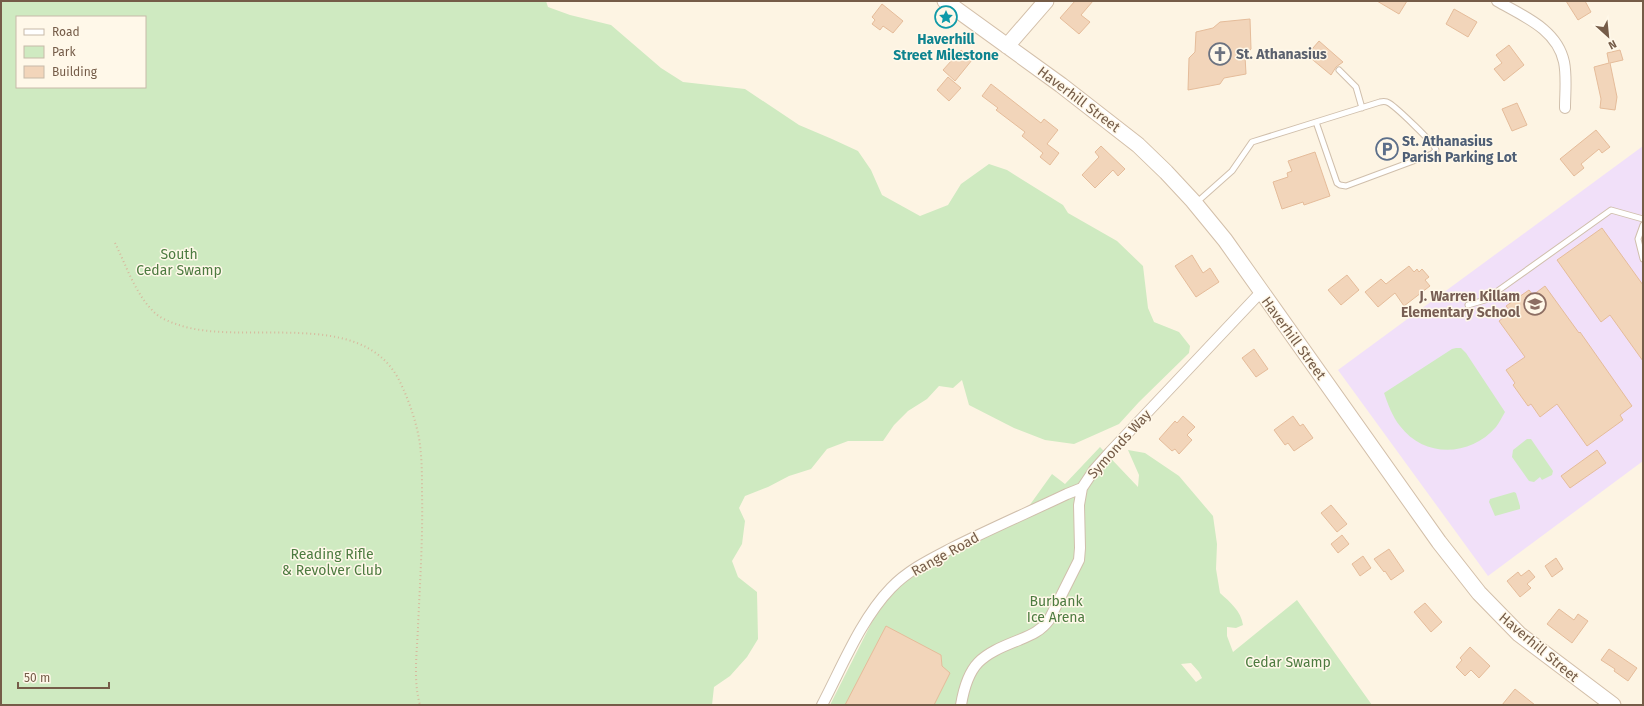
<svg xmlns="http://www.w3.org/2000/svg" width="1644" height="706" font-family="'Fira Sans',sans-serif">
<rect width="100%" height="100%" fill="#fdf4e3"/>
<!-- education -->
<path fill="#f1e0f9" d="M1643 146V461L1488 576 1338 370Z"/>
<!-- green -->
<path fill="#cfeac1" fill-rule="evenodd" d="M1 1H546L548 7 570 15 611 25 661 68 683 82 745 89 799 125 832 139 858 151 871 170 882 195 920 216 948 205 961 184 989 164 1007 170 1063 205 1068 213 1117 241 1143 266 1148 308 1154 322 1179 332 1190 346 1189 353 1139 402 1119 424 1074 444 1045 440 1014 428 969 405 962 380 953 388 939 386 927 399 908 411 894 425 883 441H848L827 449 811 469 789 476 768 487 745 496 739 508 745 521 742 544 732 561 738 577 757 592 758 639 747 657 730 676 714 687 712 705H1ZM17 17H145V87H17Z
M1456 348H1461L1466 353 1505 412C1502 417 1499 423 1496 427 1470 457 1424 458 1400 426 1392 416 1388 404 1384 393L1452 349Z
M1527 439H1531L1553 471 1552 475 1542 480 1540 477 1534 482 1529 481 1512 457 1513 450Z
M1100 447 1138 487 1139 475 1128 450 1145 453 1179 476 1213 516 1217 544 1216 569 1220 593C1230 602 1241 611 1243 625L1236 628 1227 627V636L1233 652 1297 600 1372 705H830L878 610 892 593 913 575 957 549 1019 520 1052 474 1065 484ZM1191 663 1199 672 1202 678 1196 682 1181 664Z
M1514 492 1516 493 1520 506V509L1495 516 1489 502 1490 499Z"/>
<!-- building -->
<path fill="#f2d5ba" stroke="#e5bc9a" d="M1075 1H1093L1081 15 1090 22 1079 34 1060 18Z
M1377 1H1407L1399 14Z
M1566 1H1585L1591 12 1578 20Z
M882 4 903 21 893 33 883 26 880 30 872 24 875 20 872 17Z
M1454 9 1477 22 1468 37 1446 24Z
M1250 19 1251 49 1245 56 1246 74 1224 78 1220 84 1188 90 1189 58 1195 52 1196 32 1213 28 1220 22Z
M1319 41 1343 62 1336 67 1331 75 1307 55Z
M1509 45 1524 65 1504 81 1494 69 1502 63 1496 55Z
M961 50 972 60 955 81 943 70Z
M1620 50 1623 60 1610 63 1617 97 1615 110 1600 108 1601 99 1594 67 1609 63 1607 53Z
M948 77 961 88 949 101 937 90Z
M991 84 1041 123 1044 119 1058 130 1047 144 1059 153 1050 165 1040 157 1043 153 1022 136 1025 132 996 110 998 108 982 96Z
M1517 103 1527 125 1512 131 1502 109Z
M1596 130 1610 147 1602 153 1599 149 1581 164 1584 168 1574 176 1560 159Z
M1101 146 1125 169 1118 176 1113 170 1095 188 1082 175 1099 157 1095 152Z
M1315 152 1330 196 1304 205 1303 202 1282 209 1273 182 1288 177 1287 173 1292 171 1288 161Z
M1602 228 1643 285V361L1610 315 1601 322 1557 260Z
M1192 255 1203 273 1210 268 1219 282 1196 297 1175 266Z
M1409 266 1414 272 1417 269 1419 272 1422 269 1429 277 1425 280 1430 286 1404 306 1395 293 1378 307 1365 292 1381 279 1386 284Z
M1347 275 1359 290 1341 305 1328 290Z
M1545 286 1579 333 1580 332 1632 406 1620 415 1623 420 1587 446 1557 404 1540 417 1531 404 1528 406 1513 385 1515 383 1506 370 1525 357 1499 321 1511 312 1506 306 1529 290 1533 295Z
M1254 349 1268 369 1256 377 1242 358Z
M1183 416 1195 427 1187 435 1192 440 1179 454 1175 449 1172 451 1159 439 1175 421 1177 423Z
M1293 416 1300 426 1303 424 1313 438 1294 451 1288 443 1285 445 1274 430Z
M1597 450 1606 463 1570 488 1561 476Z
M1331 505 1347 524 1337 532 1321 513Z
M1342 535 1349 544 1338 553 1331 544Z
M1389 549 1404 571 1391 580 1385 571 1384 572 1374 559Z
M1363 556 1371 568 1360 576 1352 564Z
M1556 558 1563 569 1552 577 1545 566Z
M1529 570 1535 577 1527 584 1531 588 1520 597 1507 581 1518 572 1521 576Z
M1425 603 1442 622 1431 632 1414 612Z
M1559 609 1574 620 1578 614 1588 621 1572 643 1547 624Z
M886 626 941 655 942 666 950 673 934 705H845Z
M1470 647 1490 666 1479 678 1471 670 1465 676 1456 667 1462 660 1460 658Z
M1609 649 1637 668 1628 681 1614 671 1615 669 1601 660Z
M1515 689 1535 705H1502Z"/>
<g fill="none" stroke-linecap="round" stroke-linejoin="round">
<!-- lane casing -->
<g stroke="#d0bfac" stroke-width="7">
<path id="lane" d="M1339 70 1356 87 1362 108
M1196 203 1232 171 1252 142 1316 122 1337 183 1340 185 1346 186 1432 154 1436 150C1435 144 1397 108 1389 103 1386 101 1384 101 1380 102L1316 122
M1643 225 1638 239 1643 259
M1468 305 1485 300 1611 210 1643 219"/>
</g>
<!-- street casing -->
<g stroke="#d0bfac" stroke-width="12">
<path id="street" d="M1497 1C1523 16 1557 29 1564 62 1567 77 1565 93 1565 108
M822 705C842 667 861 619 891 588 908 570 931 559 952 548 990 529 1029 512 1067 494L1082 488
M961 705C968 663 981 655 1019 640 1031 635 1041 631 1049 620L1079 560 1080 548 1079 505 1082 488 1094 470 1110 452 1261 292"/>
</g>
<!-- secondary casing -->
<g stroke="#d3bfa9" stroke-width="17">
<path id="secondary" d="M945 1 1061 85 1138 145 1166 172 1193 201 1225 240 1439 542 1479 593 1519 634 1613 705
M1007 46 1046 1"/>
</g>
<!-- path -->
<path stroke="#d7b89d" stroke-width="2" stroke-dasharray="1 3" stroke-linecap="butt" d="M115 243C126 265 135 293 153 311 159 318 170 322 179 325 244 347 361 306 399 380 408 398 415 418 419 438 422 456 422 474 422 492 423 537 420 582 418 627 417 653 413 680 420 705"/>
<!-- lane -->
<use href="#lane" stroke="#fff" stroke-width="5"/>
<!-- street -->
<use href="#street" stroke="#fff" stroke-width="10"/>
<!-- secondary -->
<use href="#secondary" stroke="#fff" stroke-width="15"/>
</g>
<!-- icons -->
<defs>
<g id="sight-ring" transform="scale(1.15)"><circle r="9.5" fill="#fff8e9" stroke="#0f9aa8" stroke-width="1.5"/><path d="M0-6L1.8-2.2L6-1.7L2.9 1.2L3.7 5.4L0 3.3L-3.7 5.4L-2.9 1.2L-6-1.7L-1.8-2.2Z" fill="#0f9aa8"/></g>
<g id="church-ring" transform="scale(1.15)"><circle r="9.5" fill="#fff8e9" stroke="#6b7280" stroke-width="1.5"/><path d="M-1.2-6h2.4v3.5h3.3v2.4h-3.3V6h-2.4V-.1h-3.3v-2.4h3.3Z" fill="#6b7280"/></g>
<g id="parking-ring" transform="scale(1.15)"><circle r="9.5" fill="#fff8e9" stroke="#5c6f8a" stroke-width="1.5"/><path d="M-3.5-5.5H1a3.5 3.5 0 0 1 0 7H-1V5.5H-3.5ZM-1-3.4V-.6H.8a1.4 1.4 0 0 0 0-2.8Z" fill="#5c6f8a"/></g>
<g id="school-ring" transform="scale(1.15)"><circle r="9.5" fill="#fff8e9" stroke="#8d6e63" stroke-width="1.5"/><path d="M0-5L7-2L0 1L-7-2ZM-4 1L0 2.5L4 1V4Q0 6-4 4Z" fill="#8d6e63"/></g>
</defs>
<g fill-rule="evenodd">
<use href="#sight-ring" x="946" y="17"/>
<use href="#church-ring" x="1220" y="54"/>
<use href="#parking-ring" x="1387" y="149"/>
<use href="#school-ring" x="1535" y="304"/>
</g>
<g text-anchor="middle" stroke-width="3" stroke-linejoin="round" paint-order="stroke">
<!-- culture labels -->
<g font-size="14" font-weight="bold" fill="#0d838f" stroke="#fff8e9">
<text x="946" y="44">Haverhill<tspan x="946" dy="16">Street Milestone</tspan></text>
</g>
<!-- worship labels -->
<g font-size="14" font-weight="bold" fill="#5b616d" stroke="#fff8e9" text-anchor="start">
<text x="1236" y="59">St. Athanasius</text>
</g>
<!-- street labels -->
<g font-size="14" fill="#755c48" stroke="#fff8e9">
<text transform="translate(1079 99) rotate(37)" y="5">Haverhill Street</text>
<text transform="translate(1294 338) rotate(54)" y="5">Haverhill Street</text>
<text transform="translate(1119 444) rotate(-48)" y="5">Symonds Way</text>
<text transform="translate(945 554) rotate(-29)" y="5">Range Road</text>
<text transform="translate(1539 647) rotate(40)" y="5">Haverhill Street</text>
</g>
<!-- service labels -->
<g font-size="14" font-weight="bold" fill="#4e5e75" stroke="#fff8e9" text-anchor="start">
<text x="1402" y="146">St. Athanasius<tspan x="1402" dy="16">Parish Parking Lot</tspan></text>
</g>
<!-- park labels -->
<g font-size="14" fill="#4d7b40" stroke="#fff8e9">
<text x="179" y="259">South<tspan x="179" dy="16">Cedar Swamp</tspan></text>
<text x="332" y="559">Reading Rifle<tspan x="332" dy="16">&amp; Revolver Club</tspan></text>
<text x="1056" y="606">Burbank<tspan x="1056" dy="16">Ice Arena</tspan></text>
<text x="1288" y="667">Cedar Swamp</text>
</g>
<!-- education labels -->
<g font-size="14" font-weight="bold" fill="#785e54" stroke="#fff8e9" text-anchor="end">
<text x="1520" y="301">J. Warren Killam<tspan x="1520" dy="16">Elementary School</tspan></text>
</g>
</g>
<!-- border -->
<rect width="1644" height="706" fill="none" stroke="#755c48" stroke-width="4"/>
<!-- legend -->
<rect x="16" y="16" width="130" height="72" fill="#fff8e9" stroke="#c8baa9"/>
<rect x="24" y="29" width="20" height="6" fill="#ffffff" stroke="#c8baa9"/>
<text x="52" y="36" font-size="12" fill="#755c48">Road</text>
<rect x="24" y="46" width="20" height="12" fill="#cfeac1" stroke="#c8baa9"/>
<text x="52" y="56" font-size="12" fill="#755c48">Park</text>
<rect x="24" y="66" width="20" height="12" fill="#f2d5ba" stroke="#c8baa9"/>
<text x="52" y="76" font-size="12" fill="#755c48">Building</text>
<!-- north arrow -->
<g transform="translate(1608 36) rotate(153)" stroke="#fff8e9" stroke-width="3" paint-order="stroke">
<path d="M0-3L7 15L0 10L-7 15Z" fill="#755c48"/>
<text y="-6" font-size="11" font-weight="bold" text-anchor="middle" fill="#755c48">N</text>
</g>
<!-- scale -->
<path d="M18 682v6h91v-6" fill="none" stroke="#755c48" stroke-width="2"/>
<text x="24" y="682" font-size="12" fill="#755c48" stroke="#fff8e9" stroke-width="3" paint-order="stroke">50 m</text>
</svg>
